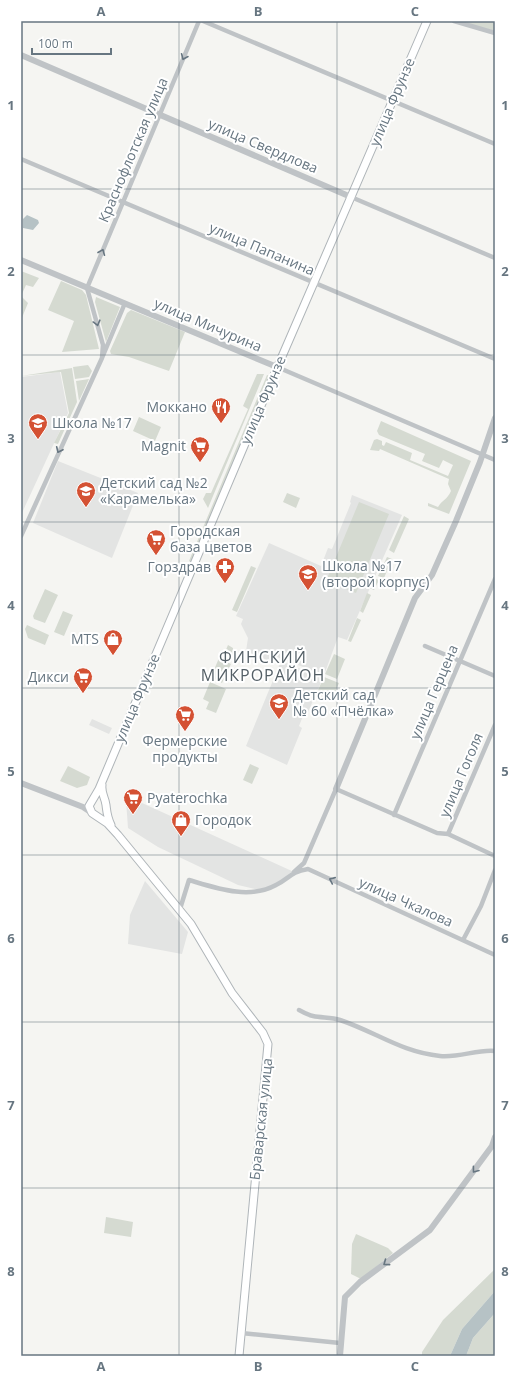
<svg xmlns="http://www.w3.org/2000/svg" width="516" height="1377" font-family="'Open Sans',sans-serif">
<rect width="100%" height="100%" fill="#f5f5f2"/>
<!-- built -->
<path fill="#e3e4e3" d="M60 372 68 413 21 515V377Z
M58 461 138 493 112 558 33 523Z
M352 495 402 515 347 640 338 637 324 675 277 657 274 663 246 651 248 638 241 624 243 619 236 616 269 543 321 566 328 548 332 549 351 503 350 502Z
M281 661 323 678 308 712 305 711 299 726 302 728 287 765 246 746Z
M92 719 112 728 109 734 89 725Z
M126 800 142 803 294 872 263 891 238 885 158 847 128 828Z
M145 881 188 932 182 954 128 944 130 915Z"/>
<!-- green -->
<path fill="#d5dad1" d="M458 21H495V31Z
M21 271 39 278 33 287 26 285 21 296Z
M61 281 82 290 86 295 99 349 62 352 74 321 48 310Z
M21 296 28 303 21 320Z
M96 297 120 307 106 342 95 302Z
M131 310 185 332 169 371 129 357 111 354 110 351 127 313Z
M88 365 92 371 89 377 75 379 73 367Z
M72 368 77 402 58 444 54 443 69 413 61 372 21 376Z
M257 374H264L208 508 203 499 206 493H211L248 409 243 406Z
M267 375 271 376 191 562 189 561Z
M89 379 79 401 76 381Z
M139 417 161 427 155 441 133 431Z
M381 421 471 461 449 514 428 506V503L438 507C442 500 447 500 451 491L448 484 449 479 380 449 379 451 370 450 374 440 377 439 382 441V445L384 446 386 442 412 453 410 460 448 476 453 465 443 460 439 468 422 461 425 454 379 435 377 431Z
M287 493 300 498 296 508 283 502Z
M359 502 389 514 356 593 326 581Z
M404 516 409 519 394 553 389 550Z
M387 557 392 559 384 578 378 576Z
M251 566 256 568 237 612 232 610Z
M374 578 379 580 374 590 369 588Z
M45 589 58 595 45 623 34 619 33 616Z
M367 593 371 595 363 613 360 611Z
M63 611 73 615 64 636 54 632Z
M357 618 361 620 351 642 348 641Z
M27 625 49 635 45 645 28 638 25 629Z
M228 645 233 648V655L231 661 219 657 222 651 225 652Z
M334 654 345 659 337 679 325 674Z
M219 658 231 664 222 683 211 677Z
M324 677 339 683 333 697 318 690Z
M210 682 226 689 216 713 206 709 209 702 203 699Z
M250 764 259 768 252 784 243 780Z
M68 766 90 777 87 785 77 788 60 781Z
M106 1217 133 1222 131 1237 104 1233Z
M356 1234 388 1248 393 1253 361 1279 351 1274 352 1244Z
M495 1269V1291L462 1329 450 1356H422V1352L443 1320Z
M495 1313V1356H466L473 1338Z"/>
<!-- water -->
<path fill="#b6c2c5" d="M27 215 38 220 39 223 33 230 23 228V219Z
M495 1291V1313L473 1338 466 1356H450L462 1329Z"/>
<g fill="none" stroke-linecap="round" stroke-linejoin="round">
<!-- secondary casing -->
<g stroke="#afb5b9" stroke-width="9">
<path id="secondary" d="M102 785C101 794 105 797 106 805 107 813 107 817 111 825
M239 1356 268 1044 263 1033 232 993 191 924 118 835 107 823 92 813 89 806 99 789 274 375 427 21"/>
</g>
<!-- minor -->
<path stroke="#bfc3c6" stroke-width="4.5" d="M203 21 495 144
M454 21 495 33
M21 159 495 359
M351 197 495 258
M102 358 103 345 87 288 199 21
M277 367 495 460
M21 536 102 358 125 303
M425 646 495 676
M394 815 495 579
M448 834 495 725
M294 872 304 863 336 789 437 833 448 834 495 856
M180 909 189 880C216 888 249 900 276 885 290 878 290 872 308 869L495 955
M463 940 481 906 495 870
M299 1010C303 1012 308 1015 313 1016 322 1018 331 1017 340 1020 376 1032 401 1052 440 1056 459 1058 478 1049 495 1051
M241 1333 340 1343"/>
<!-- tertiary -->
<path stroke="#bfc3c6" stroke-width="6" d="M21 55 351 197
M21 260 277 367
M21 783 83 807 92 813
M336 789 415 598 432 575 456 521 480 462 495 418
M340 1356 345 1297 360 1282 430 1230 492 1146 495 1137"/>
<!-- secondary -->
<use href="#secondary" stroke="#fff" stroke-width="7"/>
</g>
<!-- one-way arrows -->
<defs><path id="oneway-chevron" d="M-2-3.5L2.5 0L-2 3.5" fill="none" stroke-width="1.6" stroke-linecap="round" stroke-linejoin="round"/></defs>
<g stroke="#677681">
<use href="#oneway-chevron" transform="translate(184 57) rotate(113)"/>
<use href="#oneway-chevron" transform="translate(102 252) rotate(-68)"/>
<use href="#oneway-chevron" transform="translate(97 323) rotate(75)"/>
<use href="#oneway-chevron" transform="translate(59 450) rotate(115)"/>
<use href="#oneway-chevron" transform="translate(332 880) rotate(-156)"/>
<use href="#oneway-chevron" transform="translate(475 1170) rotate(127)"/>
<use href="#oneway-chevron" transform="translate(386 1263) rotate(144)"/>
</g>
<!-- grid -->
<path fill="none" stroke="#677681" stroke-width="1" stroke-opacity="0.55" d="M179 21V1356M337 21V1356M21 189H495M21 355H495M21 522H495M21 688H495M21 855H495M21 1022H495M21 1188H495"/>
<!-- icons -->
<defs>
<g id="restaurant-pin" transform="scale(1)"><path d="M0 17L-7.5 6A9.5 9.5 0 1 1 7.5 6Z" fill="#d45133" stroke="#fff"/><path d="M-5-6h1v4h1v-4h1v4h1v-4h1v5L-1.5 .5V6h-2V.5L-5-1ZM5-6V6H3V1.5H1.5Q1.5-4 5-6Z" fill="#fff"/></g>
<g id="school-pin" transform="scale(1)"><path d="M0 17L-7.5 6A9.5 9.5 0 1 1 7.5 6Z" fill="#d45133" stroke="#fff"/><path d="M0-5L7-2L0 1L-7-2ZM-4 1L0 2.5L4 1V4Q0 6-4 4Z" fill="#fff"/></g>
<g id="supermarket-pin" transform="scale(1)"><path d="M0 17L-7.5 6A9.5 9.5 0 1 1 7.5 6Z" fill="#d45133" stroke="#fff"/><path d="M-6-5.5h2.5l.6 2H6L4.5 2H-2.5L-4.4-4H-6ZM-1.5 3.2a1.3 1.3 0 1 0 .1 0ZM3 3.2a1.3 1.3 0 1 0 .1 0Z" fill="#fff"/></g>
<g id="pharmacy-pin" transform="scale(1)"><path d="M0 17L-7.5 6A9.5 9.5 0 1 1 7.5 6Z" fill="#d45133" stroke="#fff"/><path d="M-2-6h4v4h4v4h-4v4h-4v-4h-4v-4h4Z" fill="#fff"/></g>
<g id="shop-pin" transform="scale(1)"><path d="M0 17L-7.5 6A9.5 9.5 0 1 1 7.5 6Z" fill="#d45133" stroke="#fff"/><path d="M-5-2.5h2.3a2.7 3.5 0 0 1 5.4 0H5L5.5 6h-11ZM-1.5-2.5h3a1.5 2.3 0 0 0-3 0Z" fill="#fff"/></g>
</defs>
<g fill-rule="evenodd">
<use href="#restaurant-pin" x="221" y="407"/>
<use href="#school-pin" x="38" y="423"/>
<use href="#supermarket-pin" x="200" y="446"/>
<use href="#school-pin" x="86" y="491"/>
<use href="#supermarket-pin" x="156" y="539"/>
<use href="#pharmacy-pin" x="225" y="567"/>
<use href="#school-pin" x="308" y="574"/>
<use href="#shop-pin" x="113" y="639"/>
<use href="#supermarket-pin" x="83" y="677"/>
<use href="#school-pin" x="279" y="703"/>
<use href="#supermarket-pin" x="185" y="715"/>
<use href="#supermarket-pin" x="133" y="798"/>
<use href="#shop-pin" x="181" y="820"/>
</g>
<g text-anchor="middle" stroke-width="4" stroke-linejoin="round" paint-order="stroke">
<!-- street labels -->
<g font-size="14" fill="#677681" stroke="#fff">
<text transform="translate(392 102) rotate(-67)" y="5">улица Фрунзе</text>
<text transform="translate(263 146) rotate(23)" y="5">улица Свердлова</text>
<text transform="translate(133 150) rotate(-67)" y="5">Краснофлотская улица</text>
<text transform="translate(262 249) rotate(23)" y="5">улица Папанина</text>
<text transform="translate(208 325) rotate(23)" y="5">улица Мичурина</text>
<text transform="translate(263 400) rotate(-67)" y="5">улица Фрунзе</text>
<text transform="translate(434 692) rotate(-67)" y="5">улица Герцена</text>
<text transform="translate(137 698) rotate(-67)" y="5">улица Фрунзе</text>
<text transform="translate(461 775) rotate(-67)" y="5">улица Гоголя</text>
<text transform="translate(406 902) rotate(24)" y="5">улица Чкалова</text>
<text transform="translate(261 1119) rotate(-84)" y="5">Браварская улица</text>
</g>
<!-- poi labels -->
<g font-size="14" fill="#677681" stroke="#fff" text-anchor="start">
<text x="207" y="412" text-anchor="end">Моккано</text>
<text x="52" y="428">Школа №17</text>
<text x="186" y="451" text-anchor="end">Magnit</text>
<text x="100" y="488">Детский сад №2<tspan x="100" dy="16">«Карамелька»</tspan></text>
<text x="170" y="536">Городская<tspan x="170" dy="16">база цветов</tspan></text>
<text x="322" y="571">Школа №17<tspan x="322" dy="16">(второй корпус)</tspan></text>
<text x="211" y="572" text-anchor="end">Горздрав</text>
<text x="99" y="644" text-anchor="end">MTS</text>
<text x="69" y="682" text-anchor="end">Дикси</text>
<text x="293" y="700">Детский сад<tspan x="293" dy="16">№ 60 «Пчёлка»</tspan></text>
<text x="185" y="746" text-anchor="middle">Фермерские<tspan x="185" dy="16">продукты</tspan></text>
<text x="147" y="803">Pyaterochka</text>
<text x="195" y="825">Городок</text>
</g>
<!-- quarter labels -->
<g font-size="16" letter-spacing="1" fill="#545f66" stroke="#fff">
<text x="263" y="663">ФИНСКИЙ<tspan x="263" dy="18">МИКРОРАЙОН</tspan></text>
</g>
</g>
<!-- border -->
<rect width="516" height="1377" fill="none" stroke="#ffffff" stroke-width="44"/>
<!-- scale -->
<path d="M32 48v6h79v-6" fill="none" stroke="#677681" stroke-width="2"/>
<text x="38" y="48" font-size="12" fill="#677681" stroke="#ffffff" stroke-width="3" paint-order="stroke">100 m</text>
<rect x="22" y="22" width="472" height="1333" fill="none" stroke="#677681" stroke-width="1.5"/>
<g font-size="13" text-anchor="middle" font-weight="bold" fill="#677681">
<text x="101" y="16">A</text>
<text x="258" y="16">B</text>
<text x="415" y="16">C</text>
<text x="11" y="110">1</text>
<text x="505" y="110">1</text>
<text x="11" y="276">2</text>
<text x="505" y="276">2</text>
<text x="11" y="443">3</text>
<text x="505" y="443">3</text>
<text x="11" y="610">4</text>
<text x="505" y="610">4</text>
<text x="11" y="776">5</text>
<text x="505" y="776">5</text>
<text x="11" y="943">6</text>
<text x="505" y="943">6</text>
<text x="11" y="1110">7</text>
<text x="505" y="1110">7</text>
<text x="11" y="1276">8</text>
<text x="505" y="1276">8</text>
<text x="101" y="1371">A</text>
<text x="258" y="1371">B</text>
<text x="415" y="1371">C</text>
</g>
</svg>
